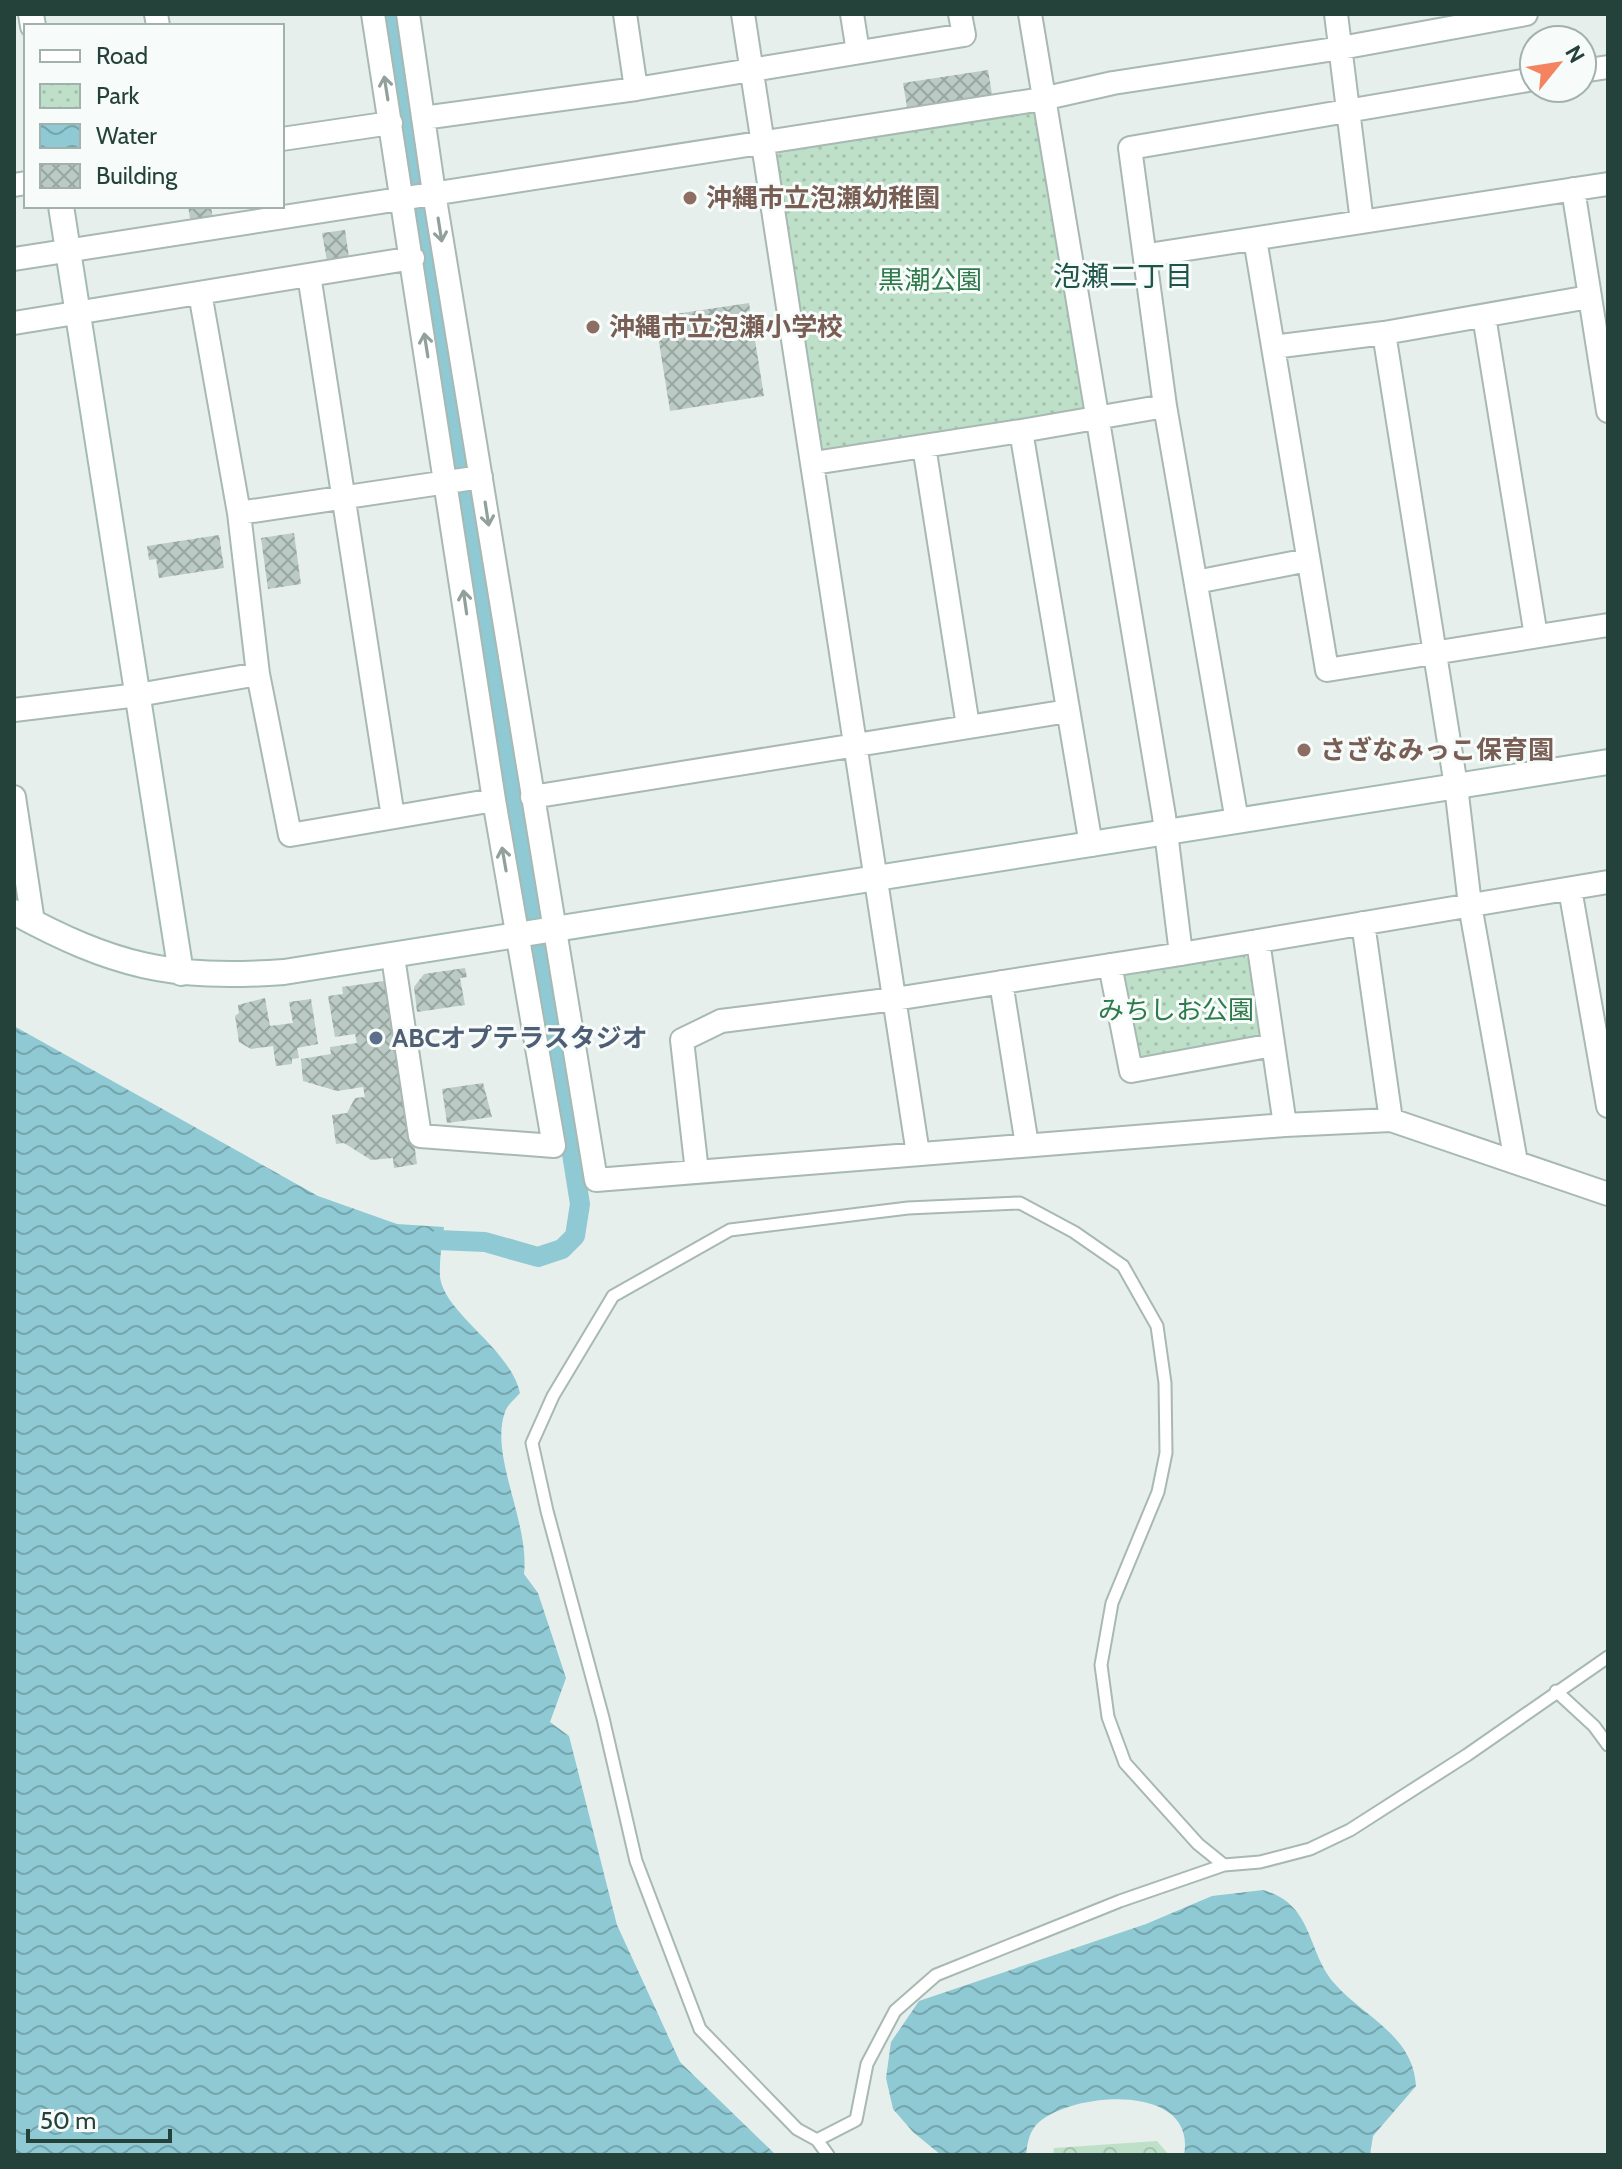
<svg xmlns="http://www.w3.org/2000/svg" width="1622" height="2169" font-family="Cabin,'Noto Sans JP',sans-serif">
<defs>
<pattern id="forest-crowns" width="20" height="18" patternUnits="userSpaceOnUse" patternTransform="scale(2)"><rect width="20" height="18" fill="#bfe0c8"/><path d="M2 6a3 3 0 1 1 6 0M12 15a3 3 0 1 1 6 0" fill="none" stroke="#a4c1ad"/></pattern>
<pattern id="park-dots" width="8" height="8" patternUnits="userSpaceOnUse" patternTransform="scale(2)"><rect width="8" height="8" fill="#bfe0c8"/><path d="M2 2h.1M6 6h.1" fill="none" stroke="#a4c1ad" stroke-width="1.8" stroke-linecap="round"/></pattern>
<pattern id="water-waves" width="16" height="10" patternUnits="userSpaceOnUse" patternTransform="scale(2)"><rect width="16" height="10" fill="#8ec9d4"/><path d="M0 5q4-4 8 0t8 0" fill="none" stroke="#74a5ad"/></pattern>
<pattern id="building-cross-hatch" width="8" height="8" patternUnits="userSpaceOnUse" patternTransform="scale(2)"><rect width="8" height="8" fill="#bbcac4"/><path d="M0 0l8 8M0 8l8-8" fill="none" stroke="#98a6a0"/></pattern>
</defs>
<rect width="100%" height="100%" fill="#e6efeb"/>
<!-- forest -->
<path fill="url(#forest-crowns)" d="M1157 2141 1169 2155H1053L1054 2148Z"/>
<!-- park -->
<path fill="url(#park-dots)" d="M1039 103 1089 413 822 456 772 146Z
M1239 951 1251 961 1263 1033 1258 1044 1142 1066 1132 1057 1119 980 1129 968Z"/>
<!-- water -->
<path fill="url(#water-waves)" d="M14 1026 318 1196 397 1224 444 1227C442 1243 439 1261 440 1277 444 1313 510 1348 520 1393 515 1399 507 1405 505 1412 489 1455 530 1523 524 1574L538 1593 566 1678 550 1722 569 1736 617 1925 680 2062 776 2155H14Z
M1263 1890C1315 1905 1306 1952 1335 1984 1365 2018 1413 2035 1416 2086L1373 2136 1370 2155H1184C1198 2081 1068 2091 1036 2125 1029 2133 1027 2145 1026 2155H941L913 2132 893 2109 886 2078 891 2042 919 2001 1146 1924 1212 1896Z"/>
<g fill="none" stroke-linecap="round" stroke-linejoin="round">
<!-- canal -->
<path stroke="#8ec9d4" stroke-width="20" d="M390 14 580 1204 575 1236 562 1249 538 1257 485 1242 438 1240"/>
</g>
<!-- building -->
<path fill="url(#building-cross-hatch)" d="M988 70 993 100 908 113 903 83Z
M188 206H211L213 221 191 225Z
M345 230 349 257 327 261 322 233Z
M749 303 764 396 670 411 655 317Z
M294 533 301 584 268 589 261 538Z
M219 535 224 568 159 578 156 559 149 560 147 546Z
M465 968 467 977 460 978 465 1005 417 1012 414 987 424 974Z
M391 980 417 1164 394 1168 393 1158 371 1160 344 1143 336 1144 332 1115 347 1113 355 1098 365 1097 363 1087 337 1091 303 1081 301 1059 331 1054 330 1047 357 1043 355 1034 335 1037 328 996 343 994 342 987Z
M265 998 270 1026 293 1023 289 1002 311 999 318 1044 297 1048 299 1058 292 1059V1064L276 1066 273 1046 251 1049 239 1042 235 1016 239 1013 238 1005Z
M483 1083 492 1117 447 1123 442 1089Z"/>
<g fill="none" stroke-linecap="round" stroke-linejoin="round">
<!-- lane casing -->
<g stroke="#a8b8b2" stroke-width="15">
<path id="lane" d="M1556 1691 1594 1726 1608 1745
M1224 1865 1198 1844 1125 1763 1108 1717 1101 1665 1112 1603 1158 1492 1166 1453 1165 1383 1157 1326 1123 1266 1074 1232 1020 1203 908 1208 730 1230 613 1296 553 1396 532 1443 547 1511 603 1718 636 1861 700 2029 797 2129 817 2140 856 2120 867 2064 895 2011 936 1975 1120 1901 1224 1865 1260 1862 1310 1849 1350 1830 1467 1755 1608 1657
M817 2140 828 2155"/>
</g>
<!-- street casing -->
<g stroke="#a8b8b2" stroke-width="26">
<path id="street" d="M156 14 158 26
M373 14 494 800 554 1146 420 1136 393 957
M408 14 434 193 596 1180 1285 1125 1391 1120 1608 1194
M625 14 636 89
M743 14 918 1154
M852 14 858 52
M1030 14 1164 816 1181 954
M1336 14 1362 222
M1582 71 1608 67
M423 118 636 89 964 35 960 14
M282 139 391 123
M14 185 26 183
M1573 189 1608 411
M1255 239 1327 670 1608 625
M1148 255 1608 184
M14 259 1042 99 1113 83 1341 48 1526 14
M309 275 393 817
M200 293 239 513 258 674 290 835 494 800
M1484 316 1536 636
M14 323 413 258
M1384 333 1456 786 1470 905 1516 1162
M1273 347 1384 333 1589 297
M1021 431 1165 406
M924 446 968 726
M814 463 1021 431 1091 845
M239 513 481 477
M1196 582 1308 560
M14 710 138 695 258 674
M14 797 33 922
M532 797 1068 711
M1237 821 1165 406 1130 148 1534 79
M1570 889 1608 1106
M1363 923 1391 1120
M1258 941 1285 1125
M1110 965 1131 1071 1273 1045
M1001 982 1027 1145
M697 1172 682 1040 721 1021 895 999 1181 954 1608 882"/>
</g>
<!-- secondary casing -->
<g stroke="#a4bbb3" stroke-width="28">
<path id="secondary" d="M31 14 33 26
M61 206 181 973
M14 912C113 966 171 980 284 972L1608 762"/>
</g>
<!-- lane -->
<use href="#lane" stroke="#fff" stroke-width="11"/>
<!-- street -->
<use href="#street" stroke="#fff" stroke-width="22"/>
<!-- secondary -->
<use href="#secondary" stroke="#fff" stroke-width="24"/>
</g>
<!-- one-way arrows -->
<defs><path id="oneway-shaft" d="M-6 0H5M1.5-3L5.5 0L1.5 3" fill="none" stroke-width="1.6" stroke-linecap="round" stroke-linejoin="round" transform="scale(2)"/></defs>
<g stroke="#92a09c">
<use href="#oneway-shaft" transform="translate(386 88) rotate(-99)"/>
<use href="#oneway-shaft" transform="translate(440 230) rotate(81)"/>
<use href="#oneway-shaft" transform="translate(426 345) rotate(-99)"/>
<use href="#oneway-shaft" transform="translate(487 514) rotate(81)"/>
<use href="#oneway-shaft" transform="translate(465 602) rotate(-98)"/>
<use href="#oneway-shaft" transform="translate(504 859) rotate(-100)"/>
</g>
<!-- markers -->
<g fill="#8d6e63" stroke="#f7fbf9" stroke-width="3">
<circle cx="690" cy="198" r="8"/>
<circle cx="593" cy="327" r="8"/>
<circle cx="1304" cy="750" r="8"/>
</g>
<circle fill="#5c6f8a" stroke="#f7fbf9" stroke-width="3" cx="376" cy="1038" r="8"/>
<g text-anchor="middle" stroke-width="6" stroke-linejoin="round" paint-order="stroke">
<!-- education labels -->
<g font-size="26" font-weight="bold" fill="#785e54" stroke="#f7fbf9" text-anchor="start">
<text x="706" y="207">沖縄市立泡瀬幼稚園</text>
<text x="609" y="336">沖縄市立泡瀬小学校</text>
<text x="1320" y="759">さざなみっこ保育園</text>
</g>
<!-- park labels -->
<g font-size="26" fill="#2d7a4b" stroke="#f7fbf9">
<text x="930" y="289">黒潮公園</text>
<text x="1176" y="1019">みちしお公園</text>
</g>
<!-- service labels -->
<g font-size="26" font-weight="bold" fill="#4e5e75" stroke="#f7fbf9" text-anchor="start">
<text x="392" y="1047">ABCオプテラスタジオ</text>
</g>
<!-- neighbourhood labels -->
<g font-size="28" fill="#1f5548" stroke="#f7fbf9">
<text x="1123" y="286">泡瀬二丁目</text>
</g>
</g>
<!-- border -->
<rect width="1622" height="2169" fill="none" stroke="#24423a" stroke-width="32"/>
<!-- legend -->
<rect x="24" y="24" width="260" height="184" fill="#f7fbf9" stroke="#a3b1ad" stroke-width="2"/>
<rect x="40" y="50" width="40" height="12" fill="#ffffff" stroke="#a3b1ad" stroke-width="2"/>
<text x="96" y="64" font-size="24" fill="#24423a">Road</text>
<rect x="40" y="84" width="40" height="24" fill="url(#park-dots)" stroke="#a3b1ad" stroke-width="2"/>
<text x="96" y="104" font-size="24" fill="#24423a">Park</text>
<rect x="40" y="124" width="40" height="24" fill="url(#water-waves)" stroke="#a3b1ad" stroke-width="2"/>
<text x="96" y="144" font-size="24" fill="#24423a">Water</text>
<rect x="40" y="164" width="40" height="24" fill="url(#building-cross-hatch)" stroke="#a3b1ad" stroke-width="2"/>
<text x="96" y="184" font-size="24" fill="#24423a">Building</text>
<!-- north arrow -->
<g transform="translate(1558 64) rotate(60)"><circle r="38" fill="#f7fbf9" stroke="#a3b1ad" stroke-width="2"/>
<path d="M0-6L14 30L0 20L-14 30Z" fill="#f4845f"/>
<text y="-12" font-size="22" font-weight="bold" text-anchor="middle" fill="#24423a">N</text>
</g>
<!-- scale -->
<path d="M28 2129v12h142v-12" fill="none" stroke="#24423a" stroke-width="4"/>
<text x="40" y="2129" font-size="24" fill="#24423a" stroke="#f7fbf9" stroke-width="6" paint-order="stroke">50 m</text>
</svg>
